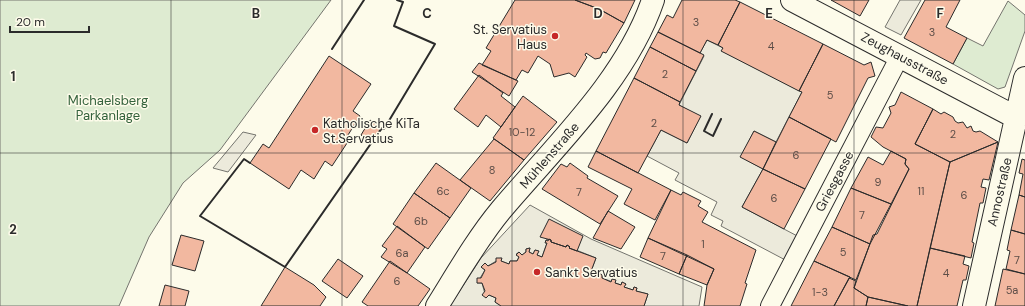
<svg xmlns="http://www.w3.org/2000/svg" width="1025" height="306" font-family="'DM Sans',sans-serif">
<rect width="100%" height="100%" fill="#fdfbea"/>
<!-- green -->
<path fill="#deebd1" stroke="#74746e" d="M0 0H331L220 150 183 183 149 237 119 306H0Z
M1008 1 1025 15V31L1005 87 998 89 953 64 967 38 983 46Z"/>
<!-- parking -->
<path fill="#eceadb" stroke="#74746e" d="M900 0H921L901 35 885 27Z
M707 40 723 48 722 51 802 92 776 142 754 131 741 157 763 169 742 207 803 239 791 263 721 226 723 221 711 215 717 202 675 180 679 173 647 156 661 130 687 143 700 117 679 105 704 56 700 53Z
M243 132 256 135 228 172 213 168Z
M530 205 591 239 702 287 699 306H644L648 294 636 291 637 288 634 287 633 290 624 287 626 284 622 282 621 285 602 278V275L599 274 597 277 590 274 596 258 549 239 546 240 547 243 542 257 537 255 538 251 535 250 533 254 529 252 530 248 526 249V252L522 255 519 252 516 254 519 257 517 261H510L509 264 501 261V258L488 266 485 263 481 267 485 270 477 283H482L486 298 489 295 496 298 495 302 501 306H450L481 258Z"/>
<!-- building -->
<path fill="#f2b8a0" stroke="#2b2b2b" d="M515 0H575L599 9 624 23 606 53 603 52 600 58 595 59 586 53 585 55 587 57 575 77 569 73 554 77 550 64 538 56 528 73 522 70 516 80 482 65 491 51 486 48Z
M575 0H635L624 23 599 9Z
M682 0H735L740 2 718 45 707 40 700 53 658 32 667 15 673 18Z
M831 0H869L860 16Z
M925 0H960L946 27 967 38 953 64 904 38Z
M740 2 823 44 799 91 721 51 723 48 718 45Z
M658 32 704 55 696 71 650 47Z
M823 44 864 65 871 62 875 76 868 78 836 142 789 117 802 92 799 91Z
M650 47 696 71 680 102 634 78Z
M329 56 371 84 353 111 360 116 348 135 351 137 332 166 325 161 314 179 301 170 289 189 250 163 263 144 269 148Z
M479 63 518 81 509 96 472 72Z
M479 75 503 93 501 96 515 107 501 127 486 115 478 127 454 109Z
M634 78 680 102 679 105 701 116 687 143 661 130 638 173 596 151Z
M901 92 933 109 915 144 950 162 917 306H908L868 297 854 288 873 235 877 234 909 169 905 164 906 159 883 147 871 137 876 127 883 128 891 113 889 107 895 105Z
M523 96 557 122 524 160 493 138Z
M933 109 941 114 944 112 953 117 955 121 958 123 963 122 967 128 971 126 973 131 976 132 980 131 998 142 950 162 915 144Z
M789 117 831 139 805 189 763 169Z
M370 120 381 128 371 143 361 135Z
M754 131 776 142 763 169 740 157Z
M494 139 524 160 490 201 460 180Z
M998 142 989 180 983 179 981 187 986 188 983 203H980L972 242 974 243 971 258 930 248 950 162Z
M596 151 671 190 655 220 624 204 632 189 588 167Z
M891 151 906 159 905 164 909 169 891 204 851 188 868 157 883 165Z
M1022 159 1025 160V197L1019 195 1023 174 1019 173Z
M436 163 471 188 450 218 414 193Z
M570 163 588 176 587 178 618 196 600 224 542 189 561 164 567 167Z
M763 169 805 189 784 229 742 207Z
M851 188 891 204 870 244 832 227Z
M671 190 681 195 683 192 701 201 698 206 708 212 702 222 756 250 745 283 747 284 740 306H704L707 285 714 269 648 238Z
M414 193 450 218 428 249 393 224Z
M1019 195 1025 197V234L1011 230Z
M608 211 635 227 621 249 593 238Z
M549 219 583 236 577 251 569 248 570 247 567 245 566 247 551 242V240L540 237Z
M397 226 425 247 407 273 381 257 387 249 382 246Z
M832 227 870 244 856 280 814 261Z
M1011 230 1025 234V274L1006 269 1010 251 1007 250Z
M181 235 204 241 195 271 172 265Z
M648 238 687 255 679 274 640 257Z
M549 239 551 240V242L566 247 567 245 570 247 569 248 596 258 590 274 597 277 599 273 602 275V278L611 282 612 279 616 280 615 283 621 285 622 282 626 284 624 287 633 290 634 287 637 288 636 291 648 294 644 306H501L495 302 496 298 489 295 486 298 482 295 485 291 482 283H477V278H481L485 270 481 267 485 263 488 266 496 262V258H502L501 261 509 264 510 261H517L519 257 516 255 519 252 522 255 526 252V249L530 248 529 252 533 254 535 250 539 251 537 255 542 257 547 243H545L546 240 548 241Z
M930 248 965 256 963 264 969 266 966 280H963L957 306H917Z
M687 255 714 269 707 285 679 274Z
M338 259 363 276 347 298 322 281Z
M390 261 430 289 418 306H368L362 302Z
M814 261 850 277 834 306H791Z
M285 267 314 285 326 297 320 306H261Z
M1003 269 1025 274V306H995Z
M849 278 856 281 854 288 868 297 866 306H834Z
M165 285 189 291 185 306H159Z
M868 297 908 306H866Z"/>
<g fill="none" stroke-linecap="round" stroke-linejoin="round">
<!-- pedestrian casing -->
<g stroke="#2b2b2b" stroke-width="20">
<path id="pedestrian" d="M770 306 900 56"/>
</g>
<!-- minor casing -->
<g stroke="#2b2b2b" stroke-width="24">
<path id="minor" d="M792 0 1017 118
M437 306C457 274 477 239 501 210 554 147 626 80 653 0
M974 306 1025 78"/>
</g>
<!-- pedestrian -->
<use href="#pedestrian" stroke="#fdfbea" stroke-width="18"/>
<!-- minor -->
<use href="#minor" stroke="#fdfbea" stroke-width="22"/>
<!-- wall -->
<path stroke="#2b2b2b" stroke-width="2" d="M332 49 364 0
M712 114 704 131 713 136 721 119
M380 131 382 128 384 129 435 44 394 26 403 2 397 0
M250 163 244 159 200 216 285 267 372 142"/>
</g>
<!-- grid -->
<path fill="none" stroke="#2b2b2b" stroke-width="1" stroke-opacity="0.55" d="M171 0V306M342 0V306M512 0V306M683 0V306M854 0V306M0 153H1025"/>
<!-- markers -->
<g fill="#c62828" stroke="#fdfbea" stroke-width="1.5">
<circle cx="555" cy="36" r="4"/>
<circle cx="315" cy="130" r="4"/>
<circle cx="537" cy="272" r="4"/>
</g>
<g text-anchor="middle" stroke-width="3" stroke-linejoin="round" paint-order="stroke">
<!-- number labels -->
<g font-size="11" fill="#5d4e48">
<text x="696" y="26">3</text>
<text x="932" y="36">3</text>
<text x="771" y="50">4</text>
<text x="665" y="78">2</text>
<text x="830" y="99">5</text>
<text x="654" y="127">2</text>
<text x="522" y="136">10-12</text>
<text x="953" y="138">2</text>
<text x="796" y="159">6</text>
<text x="492" y="174">8</text>
<text x="878" y="186">9</text>
<text x="443" y="195">6c</text>
<text x="921" y="195">11</text>
<text x="579" y="196">7</text>
<text x="964" y="199">6</text>
<text x="774" y="202">6</text>
<text x="862" y="219">7</text>
<text x="421" y="225">6b</text>
<text x="703" y="248">1</text>
<text x="843" y="256">5</text>
<text x="402" y="257">6a</text>
<text x="663" y="260">7</text>
<text x="1017" y="264">7</text>
<text x="946" y="277">4</text>
<text x="397" y="285">6</text>
<text x="1012" y="294">5a</text>
<text x="820" y="296">1-3</text>
</g>
<!-- poi labels -->
<g font-size="13" fill="#2b2b2b" stroke="#fdfbea" text-anchor="start">
<text x="547" y="34" text-anchor="end">St. Servatius<tspan x="547" dy="15">Haus</tspan></text>
<text x="323" y="128">Katholische KiTa<tspan x="323" dy="15">St.Servatius</tspan></text>
<text x="545" y="277">Sankt Servatius</text>
</g>
<!-- street labels -->
<g font-size="13" fill="#2b2b2b" stroke="#fdfbea">
<text transform="translate(905 58) rotate(28)" y="5">Zeughausstraße</text>
<text transform="translate(549 155) rotate(-49)" y="5">Mühlenstraße</text>
<text transform="translate(834 181) rotate(-62)" y="5">Griesgasse</text>
<text transform="translate(999 192) rotate(-77)" y="5">Annostraße</text>
</g>
<!-- park labels -->
<g font-size="13" fill="#34623c" stroke="#fdfbea">
<text x="108" y="105">Michaelsberg<tspan x="108" dy="15">Parkanlage</tspan></text>
</g>
</g>
<g font-size="13" text-anchor="middle" font-weight="bold" fill="#2b2b2b" stroke="#fdfbea" stroke-width="3" stroke-linejoin="round" paint-order="stroke">
<text x="256" y="18">B</text>
<text x="427" y="18">C</text>
<text x="598" y="18">D</text>
<text x="769" y="18">E</text>
<text x="940" y="18">F</text>
<text x="13" y="81">1</text>
<text x="13" y="234">2</text>
</g>
<!-- scale -->
<path d="M10 26v6h79v-6" fill="none" stroke="#2b2b2b" stroke-width="2"/>
<text x="16" y="26" font-size="12" fill="#2b2b2b" stroke="#fdfbea" stroke-width="3" paint-order="stroke">20 m</text>
</svg>
